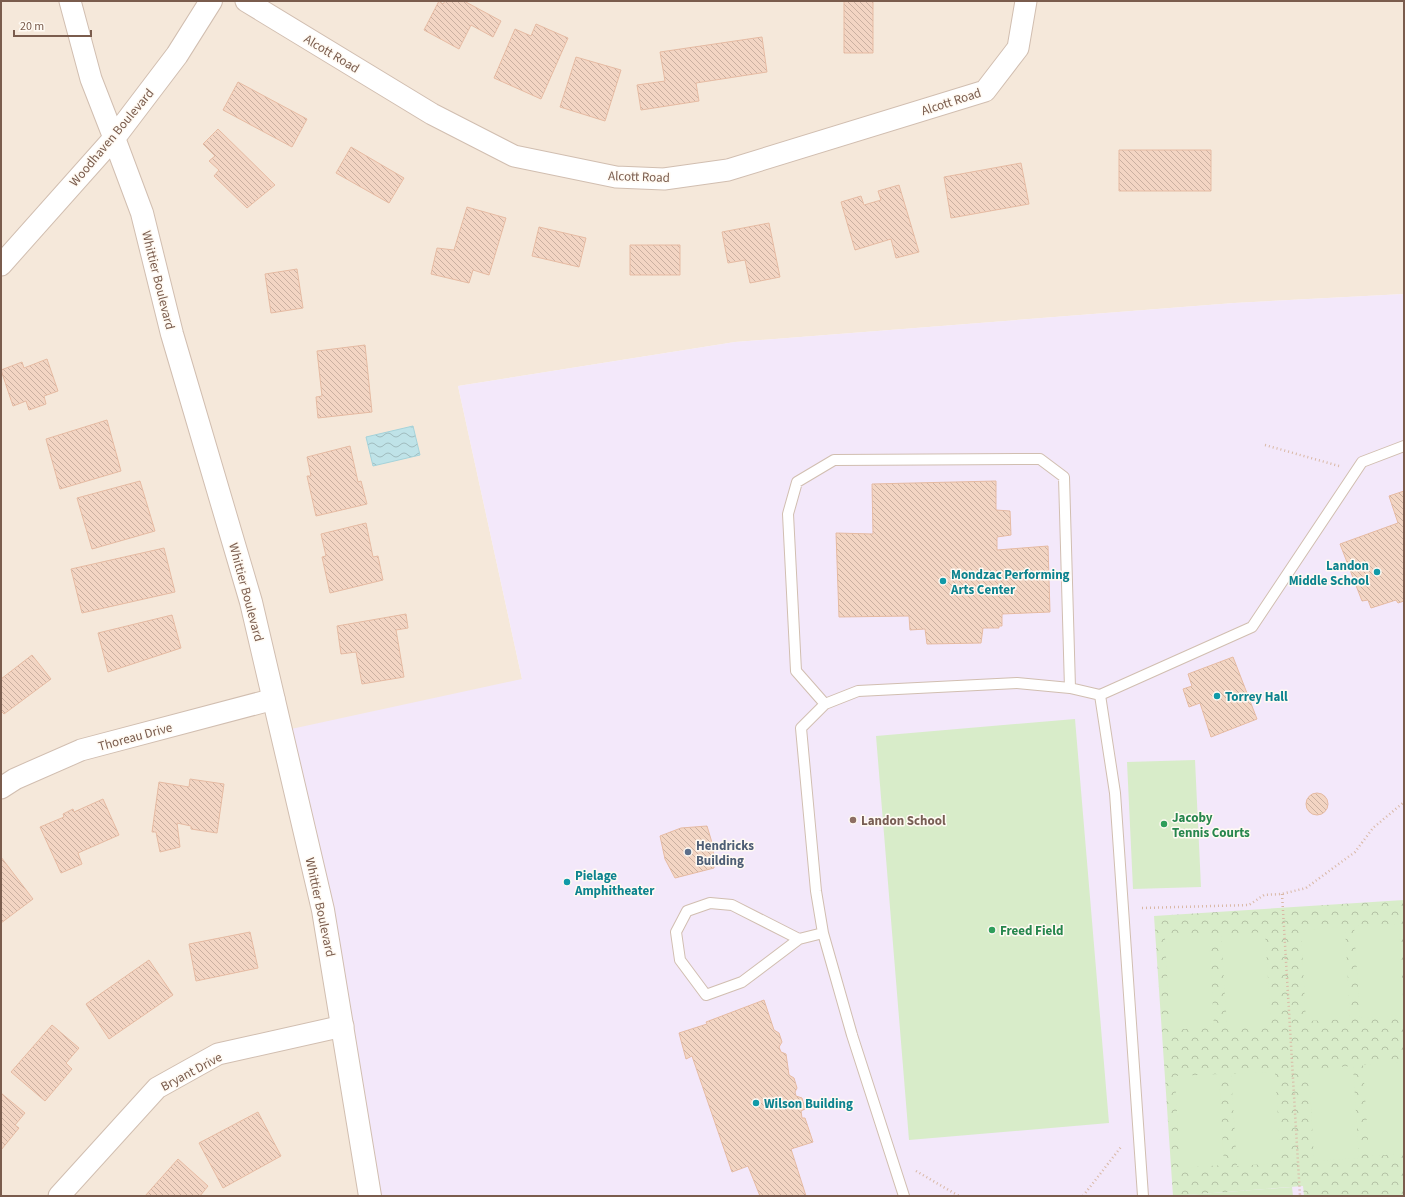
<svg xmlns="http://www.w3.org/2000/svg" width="1405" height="1197" font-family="'Source Sans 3',sans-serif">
<defs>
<pattern id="forest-crowns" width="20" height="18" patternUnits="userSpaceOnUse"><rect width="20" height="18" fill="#d8ecc9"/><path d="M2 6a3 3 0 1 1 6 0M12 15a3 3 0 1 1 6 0" fill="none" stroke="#b4c2a5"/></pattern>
<pattern id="water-waves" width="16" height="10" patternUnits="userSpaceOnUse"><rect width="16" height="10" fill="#bfe3e8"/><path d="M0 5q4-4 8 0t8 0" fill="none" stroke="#a0bbbe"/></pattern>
<pattern id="building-back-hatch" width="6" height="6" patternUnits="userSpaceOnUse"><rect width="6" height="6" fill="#f3d5c3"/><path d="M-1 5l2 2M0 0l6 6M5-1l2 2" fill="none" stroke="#cab0a1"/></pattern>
</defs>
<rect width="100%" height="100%" fill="#fdf6ec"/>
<!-- residential -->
<path fill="#f5e8da" d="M1 1H1404V294L1234 303 735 342 458 386 522 679 370 1196H1Z"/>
<!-- education -->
<path fill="#f3e8fa" d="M1404 294V1196H370L282 731 522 679 458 386 735 342 1234 303Z"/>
<!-- forest -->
<path fill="url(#forest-crowns)" d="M1404 900V1196H1304L1303 1186 1173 1196 1154 916Z"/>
<!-- pitch -->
<path fill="#d8ecc9" d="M1075 719 1109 1123 909 1140 876 736Z
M1195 760 1201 887 1133 889 1127 762Z
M1399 924 1404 1015 1360 1018 1354 926Z
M1345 927 1350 1019 1306 1021 1301 930Z
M1265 932 1271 1024 1227 1026 1221 935Z
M1209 936 1214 1027 1170 1030 1165 938Z
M1404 1062V1154L1369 1156 1363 1065Z
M1353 1066 1359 1158 1314 1161 1309 1069Z
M1275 1072 1281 1163 1237 1166 1231 1074Z
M1219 1074 1224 1165 1180 1168 1175 1076Z
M1292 1187 1293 1196H1173Z"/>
<!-- water -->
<path fill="url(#water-waves)" stroke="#a5d3da" d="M413 426 420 455 373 466 366 437Z"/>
<!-- building -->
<path fill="url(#building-back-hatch)" stroke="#e6bba3" d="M439 1 443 4 445 1H464L501 21 493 37 471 25 459 49 424 30Z
M844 1H873V53H844Z
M536 24 568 38 541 99 494 78 515 29 531 36Z
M762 37 767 72 696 83 699 101 641 110 637 85 665 81 660 52Z
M576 57 621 70 605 121 560 107Z
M238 82 307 119 292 147 223 110Z
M218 129 275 185 247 208 214 176 219 170 209 161 215 156 203 144Z
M351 147 404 178 389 203 336 173Z
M1119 150H1211V191H1119Z
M1021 163 1029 204 951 218 944 177Z
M899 185 919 252 896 258 891 239 855 250 841 202 861 196 864 205 881 200 878 191Z
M467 207 506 218 489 275 473 270 469 283 431 274 437 248 454 250Z
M769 223 780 277 750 283 745 260 728 263 722 232Z
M539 227 586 238 579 267 532 256Z
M630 245H680V275H630Z
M297 269 303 308 271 313 265 274Z
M365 345 372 412 318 418 316 397 322 396 317 351Z
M47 359 58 391 44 396 46 404 29 410 26 401 13 406 1 370 22 362 24 368Z
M107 420 121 471 60 489 46 439Z
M350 446 358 482 361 481 367 504 316 516 307 476H311L307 457Z
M140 481 155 531 92 549 77 498Z
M996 481V510L1010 511 1011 535 997 537V550L1048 546 1050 612 1002 614V626H999V628H983L981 643 927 644 925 629 910 630 909 616 839 617 836 533 873 534 872 484Z
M1404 491V601L1398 603 1396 600 1371 608 1368 600 1362 601 1340 544 1398 523 1389 496Z
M366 523 373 557 378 556 383 580 330 593 322 557 326 556 321 534Z
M164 548 175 592 82 613 71 569Z
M406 614 408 628 396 630 404 677 362 684 356 652 341 654 337 626Z
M172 615 181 648 108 672 98 633Z
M32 655 51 679 4 714 1 711V679Z
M1233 657 1257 719 1211 737 1200 703 1189 707 1183 689 1192 686 1188 674Z
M190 779 224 784 217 833 191 829V826L177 823 180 847 160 852 156 832H152L159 782 189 787Z
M1306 804a11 11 0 1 1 22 0a11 11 0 1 1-22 0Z
M103 799 119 835 78 853 82 864 61 873 40 827 64 817 63 814 73 809 74 812Z
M707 826 713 846 714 868 675 878 665 859 660 836 681 828Z
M1 857 33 899 1 923Z
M250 932 258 968 196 981 189 944Z
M149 960 173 995 109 1039 86 1004Z
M764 1000 774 1030 779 1033 782 1042 779 1047 781 1052 786 1054 789 1075 794 1078 797 1088 795 1092 796 1096 802 1098 805 1109 801 1111 802 1118H805L813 1142 791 1149 806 1196H760L748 1166 732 1172 692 1056 686 1059 679 1033 707 1024 706 1022Z
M52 1025 79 1048 66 1063 72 1069 45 1101 11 1072Z
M1 1093 25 1113 15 1125 19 1128 1 1150Z
M258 1112 281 1156 223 1188 199 1143Z
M178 1159 208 1186 200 1196H145Z"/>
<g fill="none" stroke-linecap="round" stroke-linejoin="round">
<!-- service casing -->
<g stroke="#d1beb0" stroke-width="12">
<path id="service" d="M1100 695 1115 793 1143 1196
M825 704 796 671 788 514 797 482 834 460 1040 459 1064 477 1070 688
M799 939 732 905 710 903 687 911 676 932 680 960 706 995 742 982 799 939 823 933
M904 1196 852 1035 823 933 816 891 801 728 825 704 858 691 1017 683 1070 688 1100 695 1252 627 1362 462 1404 446"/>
</g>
<!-- minor casing -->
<g stroke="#d1beb0" stroke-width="23">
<path id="minor" d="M246 1 432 114 514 156 616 177 664 179 728 170 985 91 1018 48 1026 1
M1 265 114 138 91 79 70 1
M1 788 15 779 81 750 274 699
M59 1196 157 1088 218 1054 343 1026"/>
</g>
<!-- tertiary casing -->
<g stroke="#d1beb0" stroke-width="24">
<path id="tertiary" d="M211 1 177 55 114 138 142 213 172 334 251 602 323 910 370 1196"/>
</g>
<!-- path -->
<path stroke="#d9b8a5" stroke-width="2.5" stroke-dasharray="1 3" stroke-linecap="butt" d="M1265 445 1339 466
M1282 894 1300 1196
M1142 908 1249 905 1264 895 1282 894 1306 888 1355 852 1373 828 1404 802
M916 1171 959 1196
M1083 1196 1121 1147"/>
<!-- service -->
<use href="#service" stroke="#fff" stroke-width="10"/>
<!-- minor -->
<use href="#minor" stroke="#fff" stroke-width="21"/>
<!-- tertiary -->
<use href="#tertiary" stroke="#fff" stroke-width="22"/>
</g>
<!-- markers -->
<g fill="#0f9aa8" stroke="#fffaf3" stroke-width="1.5">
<circle cx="1377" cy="572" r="4"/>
<circle cx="943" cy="581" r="4"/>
<circle cx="1217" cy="696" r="4"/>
<circle cx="567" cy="882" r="4"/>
<circle cx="756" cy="1103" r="4"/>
</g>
<circle fill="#8d6e63" stroke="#fffaf3" stroke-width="1.5" cx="853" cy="820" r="4"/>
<g fill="#2e9e5b" stroke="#fffaf3" stroke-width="1.5">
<circle cx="1164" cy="824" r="4"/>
<circle cx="992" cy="930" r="4"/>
</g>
<circle fill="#5c6f8a" stroke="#fffaf3" stroke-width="1.5" cx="688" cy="852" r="4"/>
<g text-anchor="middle" stroke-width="3" stroke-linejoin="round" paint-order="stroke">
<!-- street labels -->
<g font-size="13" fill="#7a5c4d" stroke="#fffaf3">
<text transform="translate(332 53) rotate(31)" y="5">Alcott Road</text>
<text transform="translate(951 101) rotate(-18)" y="5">Alcott Road</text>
<text transform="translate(111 137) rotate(-50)" y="5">Woodhaven Boulevard</text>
<text transform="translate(639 176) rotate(2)" y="5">Alcott Road</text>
<text transform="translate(159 280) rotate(76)" y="5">Whittier Boulevard</text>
<text transform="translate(247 592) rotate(75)" y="5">Whittier Boulevard</text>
<text transform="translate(135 736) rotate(-15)" y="5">Thoreau Drive</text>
<text transform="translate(321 907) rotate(78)" y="5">Whittier Boulevard</text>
<text transform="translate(191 1071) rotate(-28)" y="5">Bryant Drive</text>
</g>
<!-- culture labels -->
<g font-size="13" font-weight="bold" fill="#0d838f" stroke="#fffaf3" text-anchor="start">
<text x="1369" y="570" text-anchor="end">Landon<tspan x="1369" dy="15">Middle School</tspan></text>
<text x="951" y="579">Mondzac Performing<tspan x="951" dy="15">Arts Center</tspan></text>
<text x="1225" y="701">Torrey Hall</text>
<text x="575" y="880">Pielage<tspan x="575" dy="15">Amphitheater</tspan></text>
<text x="764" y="1108">Wilson Building</text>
</g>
<!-- leisure labels -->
<g font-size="13" font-weight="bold" fill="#27864d" stroke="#fffaf3" text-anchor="start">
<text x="1172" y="822">Jacoby<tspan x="1172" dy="15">Tennis Courts</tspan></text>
<text x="1000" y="935">Freed Field</text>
</g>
<!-- education labels -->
<g font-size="13" font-weight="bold" fill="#785e54" stroke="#fffaf3" text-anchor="start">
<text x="861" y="825">Landon School</text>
</g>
<!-- service labels -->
<g font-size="13" font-weight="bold" fill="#4e5e75" stroke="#fffaf3" text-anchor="start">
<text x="696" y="850">Hendricks<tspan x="696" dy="15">Building</tspan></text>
</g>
</g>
<!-- border -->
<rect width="1405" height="1197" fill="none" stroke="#7a5c4d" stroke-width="4"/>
<!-- scale -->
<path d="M14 30v6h77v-6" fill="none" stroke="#7a5c4d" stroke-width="2"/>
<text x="20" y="30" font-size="12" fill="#7a5c4d" stroke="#fffaf3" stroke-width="3" paint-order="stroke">20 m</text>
</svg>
